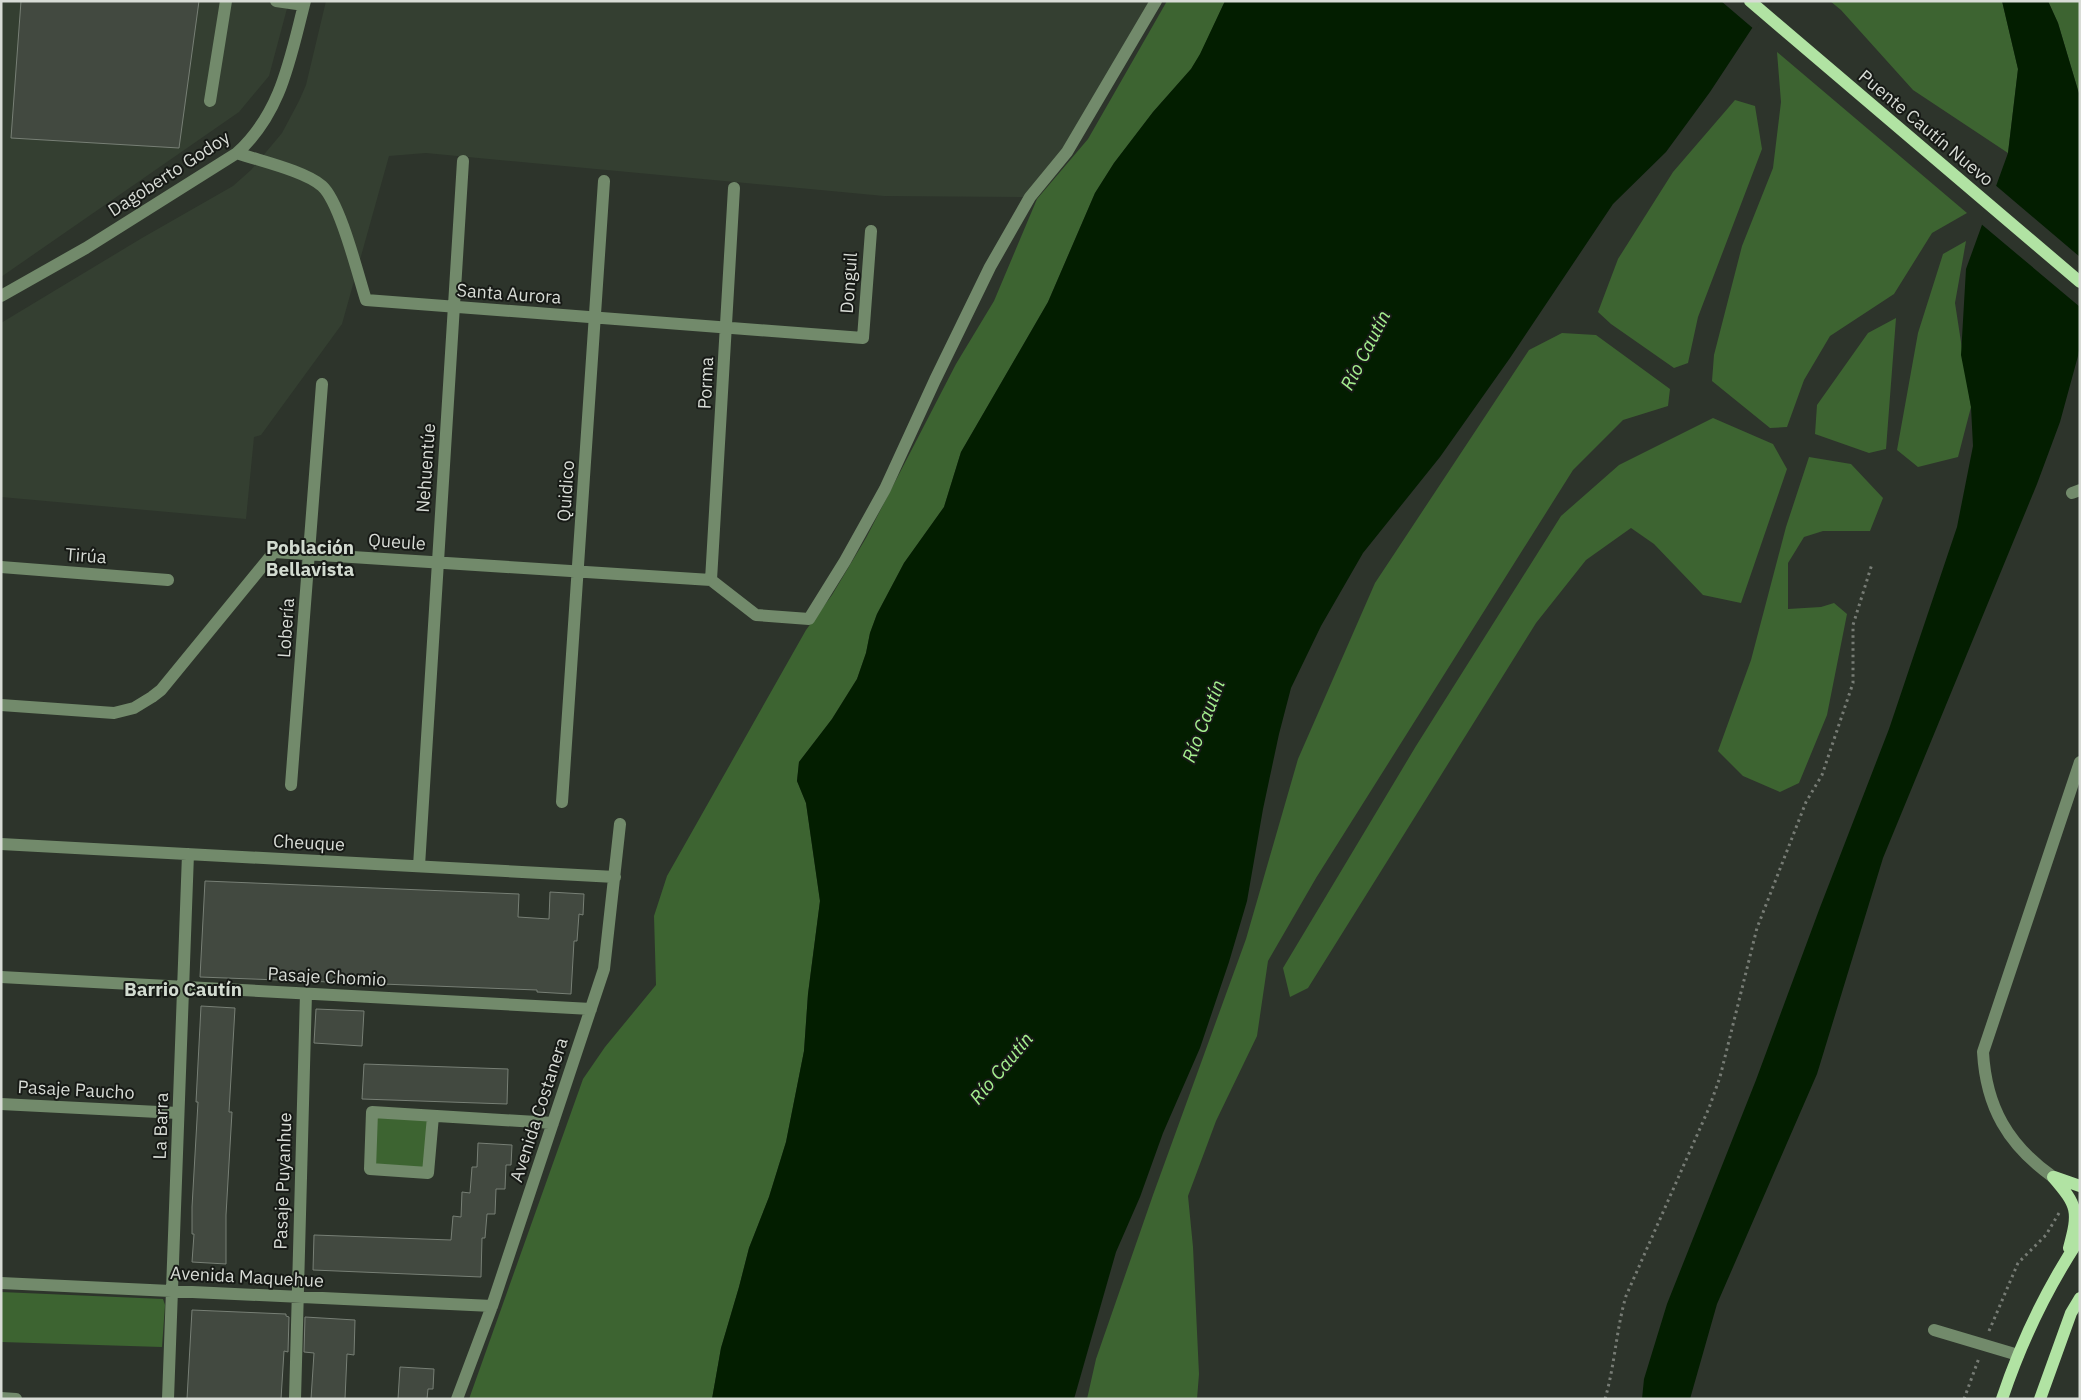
<svg xmlns="http://www.w3.org/2000/svg" width="2081" height="1400" font-family="'IBM Plex Sans',sans-serif">
<rect width="100%" height="100%" fill="#2d342b"/>
<!-- built -->
<path fill="#343f31" d="M1 1H289L269 76 239 112 1 277Z
M326 1H1156L1067 152 1030 197 884 196 426 153 389 156 342 324 261 435 254 437 246 519 1 497V323L142 238 233 186 251 170 282 133 299 101 306 85Z"/>
<!-- green -->
<path fill="#3d6431" d="M1167 1H1225L1200 55 1191 69 1153 112 1114 163 1095 193 1048 302 961 452 944 507 904 563 877 614 870 633 866 653 857 679 832 719 799 762 797 781 806 803 820 901 808 994 804 1051 786 1142 769 1197 749 1248 739 1287 721 1348 712 1399H469L583 1079 605 1047 656 985 654 916 667 876 806 630 832 595 866 538 956 364 994 301 1037 199 1088 139Z
M1830 1H2002L2018 69 2008 153 1913 90 1841 10Z
M2048 1H2080V97L2058 23Z
M1777 52 1967 213 1932 233 1894 294 1830 336 1804 380 1787 427 1770 428 1712 381 1714 355 1742 246 1773 168 1781 102Z
M1735 100 1755 106 1762 149 1698 317 1688 363 1674 368 1611 324 1598 312 1618 259 1673 172Z
M1966 241 1955 303 1971 407 1958 457 1918 467 1897 450 1918 333 1943 254Z
M1896 318 1886 449 1869 453 1815 434 1817 405 1868 333Z
M1562 333 1596 335 1670 389 1668 406 1623 420 1573 470 1316 878 1268 961 1257 1036 1216 1121 1188 1196 1193 1247 1199 1374 1197 1399H1087L1096 1359 1153 1195 1246 939 1298 759 1375 583 1529 350Z
M1713 418 1773 444 1787 469 1741 603 1703 595 1654 544 1631 528 1586 560 1536 623 1308 988 1290 997 1283 968 1416 746 1561 516 1619 465Z
M1809 457 1851 464 1883 498 1870 531H1823L1804 537 1788 563V609L1821 607 1834 603 1847 614 1827 715 1799 783 1780 792 1743 776 1718 751 1751 660 1786 527Z
M376 1115 427 1119 425 1169 374 1166Z
M1 1292 163 1299 165 1305 162 1347 1 1342Z"/>
<!-- water -->
<path fill="#031e00" d="M1225 1H1770L1710 92 1666 152 1613 204 1510 358 1440 457 1363 553 1321 626 1291 688 1279 734 1263 809 1247 901 1229 962 1200 1048 1163 1133 1140 1197 1116 1252 1074 1399H712L721 1348 739 1287 749 1248 769 1197 786 1142 804 1051 808 994 820 901 806 803 797 781 799 762 832 719 857 679 866 653 870 633 877 614 904 563 944 507 961 452 1048 302 1095 193 1114 163 1153 112 1191 69 1200 54Z
M2002 1H2048L2058 23 2080 97V345L2078 356 2060 422 2037 484 1883 858 1817 1074 1717 1304 1690 1399H1642L1644 1379 1667 1304 1756 1080 1819 910 1889 729 1957 527 1973 446 1971 407 1961 355 1966 269 2008 153 2018 69Z"/>
<!-- pier -->
<path fill="#2d342b" d="M1721 1H1773L1755 30Z
M1994 184 2080 257V307L1980 223Z"/>
<!-- building -->
<path fill="#424940" stroke="#777f75" d="M21 1H199L179 148 11 138Z
M205 881 519 894 518 917 549 919 550 892 584 894 583 915 579 914 577 941H574L571 994 537 992V990L200 977Z
M201 1006 235 1008 229 1112H232L226 1215V1264L192 1262 194 1234H192V1207L198 1102H196Z
M316 1009 364 1011 362 1046 314 1043Z
M364 1064 508 1069 507 1104 362 1099Z
M478 1143 512 1145 511 1165H506L505 1189H496L495 1214H487L485 1238H482L481 1277 313 1270 314 1235 451 1240 453 1216 461 1217 462 1192 470 1193 472 1167H477Z
M192 1310 286 1314V1316L289 1317 288 1352 284 1351 281 1399H187Z
M305 1317 355 1320 354 1355 347 1354 345 1399H311L314 1353 304 1352Z
M400 1367 434 1369 433 1389H428L427 1399H398Z"/>
<g fill="none" stroke-linecap="round" stroke-linejoin="round">
<!-- path -->
<path stroke="#777c75" stroke-width="3" stroke-dasharray="2.5 4" stroke-linecap="butt" d="M1989 1331 2018 1263 2046 1235 2059 1213
M1605 1399C1615 1365 1616 1330 1626 1296L1709 1108 1720 1077 1757 928 1806 802 1822 775 1853 683V625L1872 564
M1964 1399 1979 1358"/>
<!-- minor -->
<path stroke="#728a6b" stroke-width="12" d="M276 1 304 5
M210 101 226 1
M237 153C260 161 305 171 322 186 340 202 358 275 366 300L863 338 871 231
M1 296 86 248 237 153C282 112 290 58 305 1
M2072 493 2080 490
M1 567 168 580
M711 580 756 615 809 619 845 561 885 489 935 380 990 267 1030 197 1067 152 1156 1
M711 580 734 188
M1 705 114 713 134 708 152 697 161 690 274 552 711 580
M291 785 322 384
M562 802 604 181
M1 844 615 877
M419 866 463 161
M1 977 591 1009
M1 1104 178 1113
M433 1116 428 1173 370 1169 372 1112 553 1123
M2053 1177C2008 1145 1986 1107 1983 1052L2080 762
M1 1283 492 1306
M1934 1330 2018 1355
M1 1398 16 1399
M168 1399 188 854
M295 1399 306 993
M457 1399 492 1306 604 969 620 824"/>
<!-- major -->
<path stroke="#b1e3a3" stroke-width="12" d="M1750 1 2080 282
M2053 1177C2078 1206 2079 1211 2069 1248
M2054 1177 2080 1186
M2002 1399C2021 1342 2047 1288 2080 1238
M2040 1399 2071 1313 2080 1298"/>
</g>
<g text-anchor="middle" stroke-width="4" stroke-linejoin="round" paint-order="stroke">
<!-- street labels -->
<g font-size="18" fill="#d8dcd6" stroke="#171a16">
<text transform="translate(1926 128) rotate(40)" y="6">Puente Cautín Nuevo</text>
<text transform="translate(169 174) rotate(-33)" y="6">Dagoberto Godoy</text>
<text transform="translate(849 283) rotate(-86)" y="6">Donguil</text>
<text transform="translate(509 294) rotate(4)" y="6">Santa Aurora</text>
<text transform="translate(706 383) rotate(-87)" y="6">Porma</text>
<text transform="translate(426 468) rotate(-86)" y="6">Nehuentúe</text>
<text transform="translate(566 491) rotate(-86)" y="6">Quidico</text>
<text transform="translate(397 542) rotate(4)" y="6">Queule</text>
<text transform="translate(86 556) rotate(4)" y="6">Tirúa</text>
<text transform="translate(286 628) rotate(-86)" y="6">Lobería</text>
<text transform="translate(309 843) rotate(3)" y="6">Cheuque</text>
<text transform="translate(327 977) rotate(3)" y="6">Pasaje Chomio</text>
<text transform="translate(76 1090) rotate(3)" y="6">Pasaje Paucho</text>
<text transform="translate(539 1110) rotate(-72)" y="6">Avenida Costanera</text>
<text transform="translate(161 1126) rotate(-88)" y="6">La Barra</text>
<text transform="translate(283 1181) rotate(-88)" y="6">Pasaje Puyanhue</text>
<text transform="translate(247 1277) rotate(3)" y="6">Avenida Maquehue</text>
</g>
<!-- water labels -->
<g font-size="19" font-style="italic" fill="#a5f08f" stroke="#171a16">
<text transform="translate(1365 350) rotate(-63)" y="7">Río Cautín</text>
<text transform="translate(1203 721) rotate(-69)" y="7">Río Cautín</text>
<text transform="translate(1001 1068) rotate(-50)" y="7">Río Cautín</text>
</g>
<!-- neighbourhood labels -->
<g font-size="19" font-weight="bold" fill="#d2dbd0" stroke="#171a16">
<text x="310" y="554">Población<tspan x="310" dy="22">Bellavista</tspan></text>
<text x="183" y="996">Barrio Cautín</text>
</g>
</g>
<!-- border -->
<rect width="2081" height="1400" fill="none" stroke="#d8dcd6" stroke-width="5"/>
</svg>
